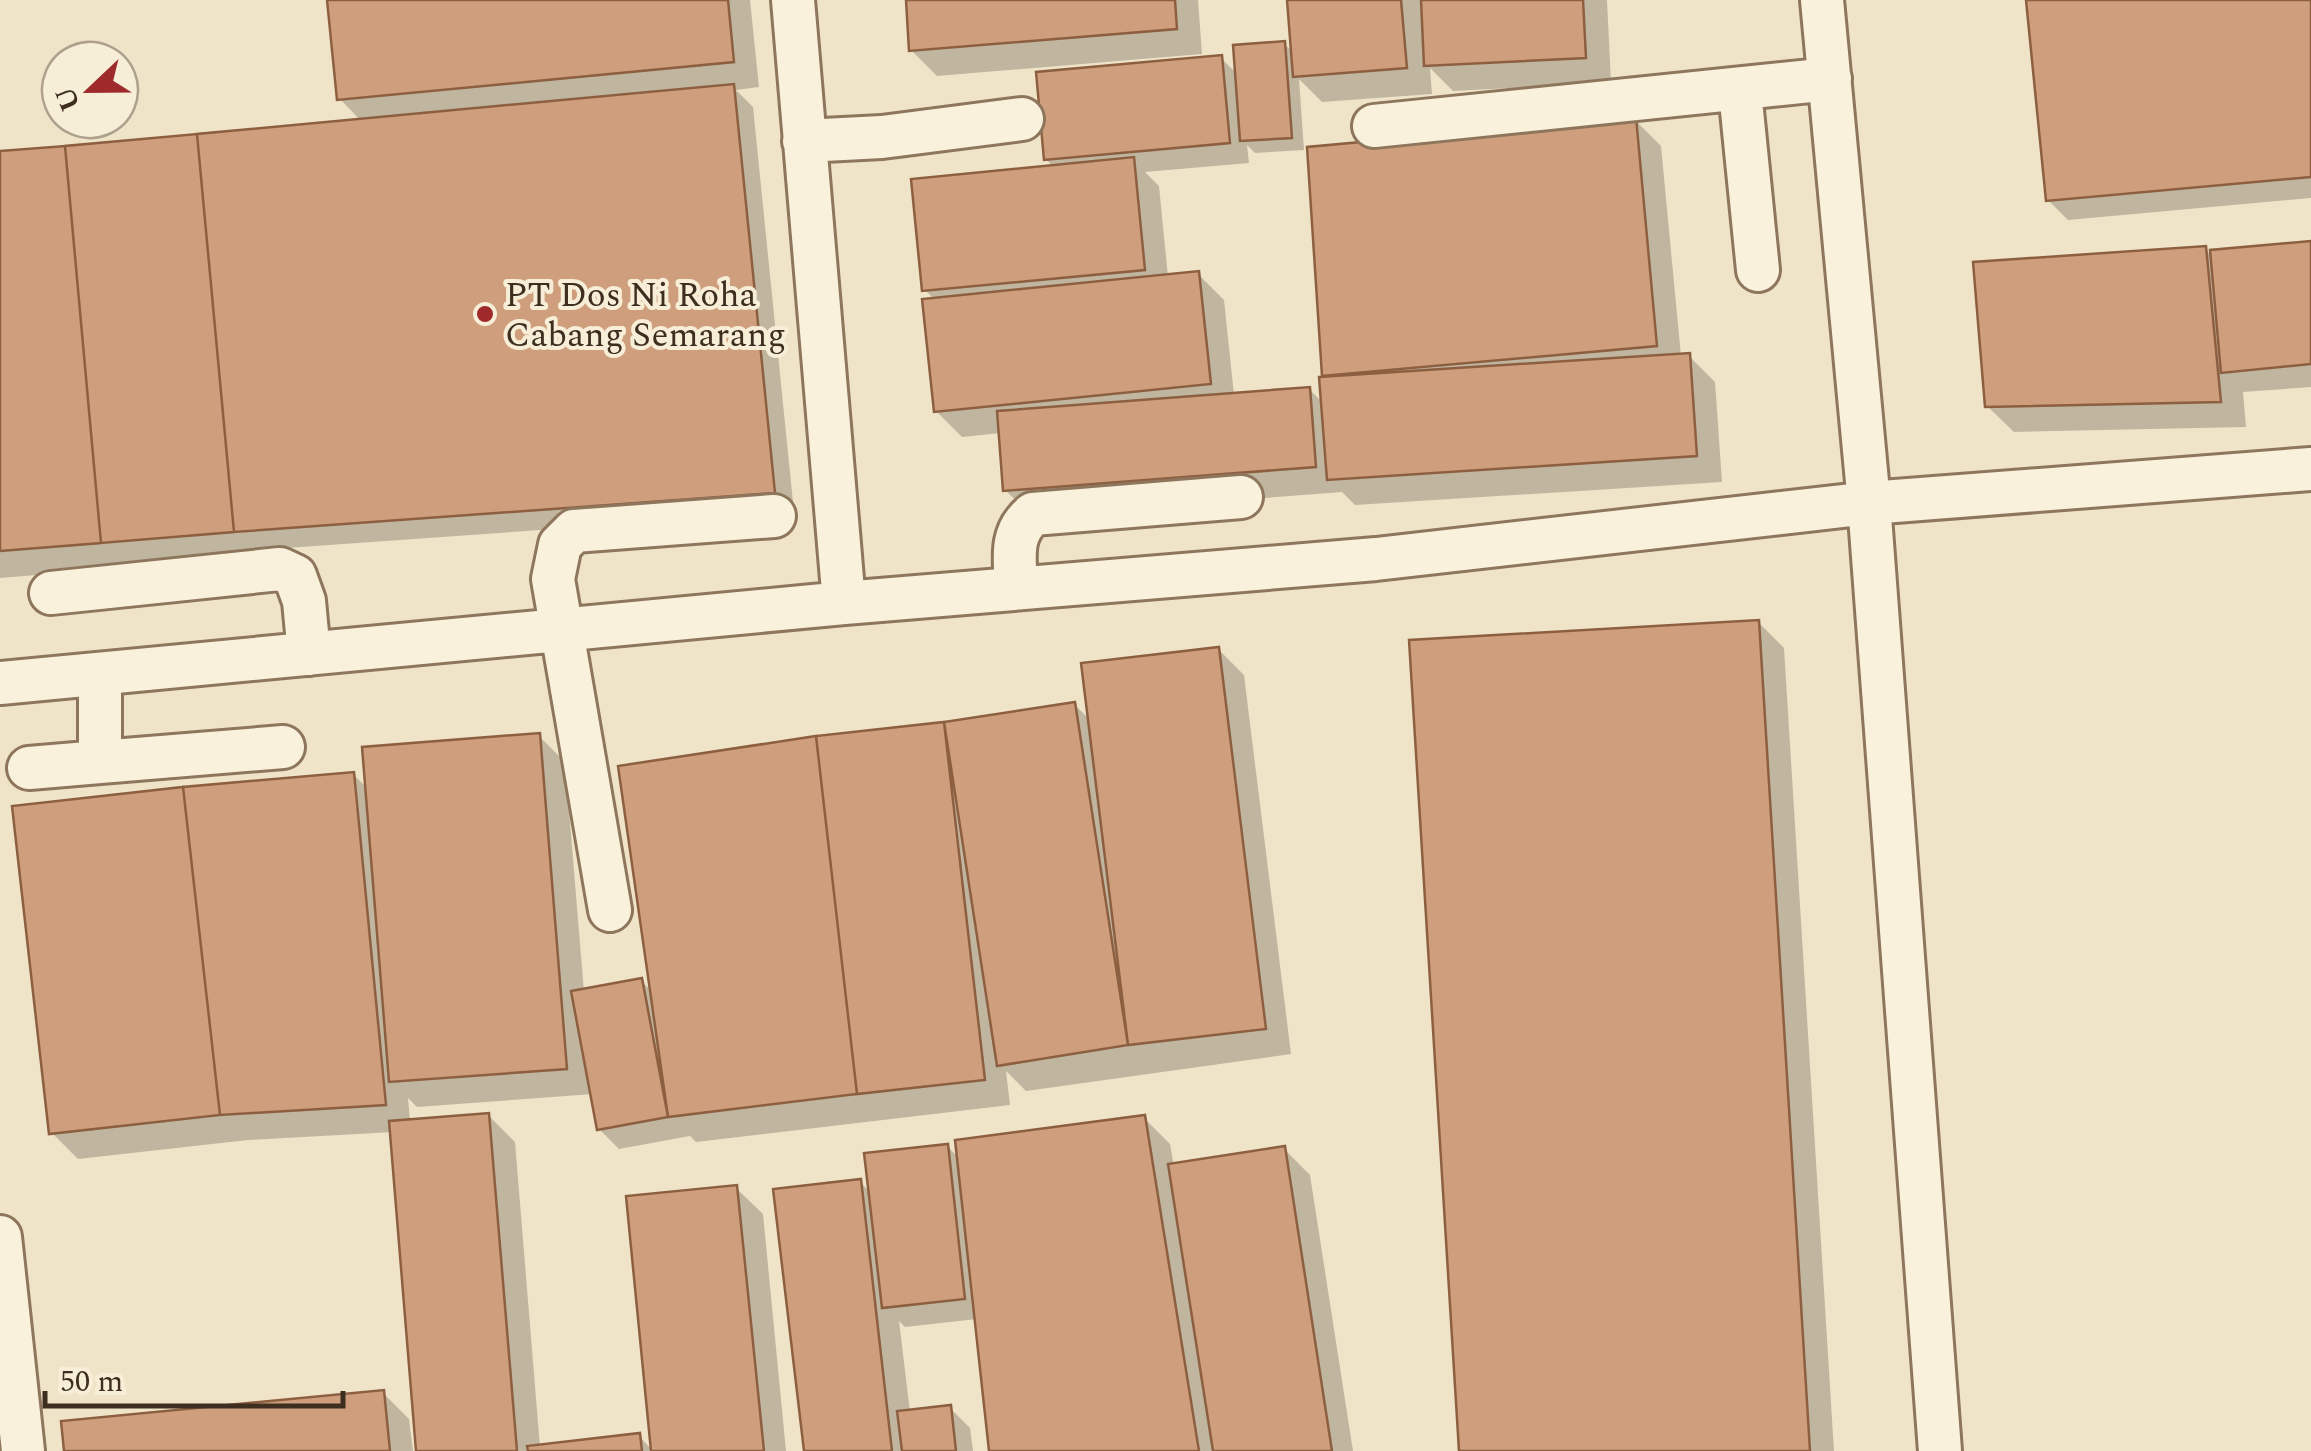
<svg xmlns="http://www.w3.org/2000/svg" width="2311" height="1451" font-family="Spectral,serif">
<rect width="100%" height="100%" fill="#f0e4c8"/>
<!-- shadow -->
<path fill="#0003" d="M330 0H750L759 87 736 90 753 107 794 512 258 550 259 557 0 578V153L362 122 340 99Z
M909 0H1198L1202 54 937 76 911 50Z
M1290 0H1607L1611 83 1453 91 1430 68 1432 94 1322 102 1299 79 1304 150 1255 153 1247 145 1249 163 1145 172 1159 186 1168 277 1198 274 1224 300 1234 395 1309 389 1325 405 1310 149 1635 120 1661 146 1681 356H1689L1715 382 1722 482 1355 505 1342 492 1032 516 1005 490 1001 433 962 437 936 411 935 300 925 290 1054 168 1046 159 1221 58 1238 75 1284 44 1294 53Z
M2028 0H2311V198L2068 220 2048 200Z
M2311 244V387L2243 392 2246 427 2014 432 1987 406 2205 249 2212 256Z
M1758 622 1784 648 1834 1451H1461Z
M1218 649 1244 675 1291 1054 1026 1091 1006 1071 1010 1105 696 1142 690 1136 619 1149 599 1129 593 1094 417 1107 408 1098 410 1122 488 1115 515 1142 540 1447 639 1436 653 1451 736 1188 763 1214 786 1451H419L393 1132 248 1140 78 1159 52 1133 353 774 367 788 539 736 565 762 584 992 641 981 653 992 621 768 1074 704 1091 721Z
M1144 1118 1170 1144 1174 1166 1284 1149 1310 1175 1353 1451H991L977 1319 905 1327 899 1321 910 1412 950 1408 970 1428 973 1451H806L860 1182 871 1193 947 1146 959 1158Z
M383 1393 409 1419 413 1451H67Z"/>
<!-- building -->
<path fill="#cf9f7d" stroke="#8d5f41" stroke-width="2.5" d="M327 0H728L734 62 337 100Z
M906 0H1175L1177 29 909 51Z
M1287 0H1401L1407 68 1293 77Z
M1421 0H1583L1586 58 1424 66Z
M2026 0H2311V177L2046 201Z
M1285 41 1292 138 1240 141 1233 45Z
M1222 55 1230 143 1044 160 1036 72Z
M734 84 775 493 234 532 197 134Z
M1636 117 1657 346 1322 376 1307 147Z
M197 134 234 532 101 543 65 146Z
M65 146 101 543 0 551V151Z
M1134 157 1145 270 922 291 911 179Z
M2311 241V364L2221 373 2210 250Z
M2206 246 2221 402 1985 407 1973 262Z
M1199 271 1211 384 934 412 922 299Z
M1690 353 1697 456 1327 480 1319 377Z
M1310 387 1316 467 1003 491 997 411Z
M1759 620 1810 1451H1459L1409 640Z
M1219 647 1266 1029 1128 1045 1081 663Z
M1075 702 1128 1045 997 1066 944 722Z
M944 722 985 1080 857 1094 816 736Z
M540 733 567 1069 389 1082 362 747Z
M816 736 857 1094 668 1117 618 766Z
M354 772 386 1105 220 1115 183 787Z
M183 787 220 1115 49 1134 12 806Z
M642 978 668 1117 597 1130 571 991Z
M489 1113 517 1451H416L389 1121Z
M1145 1115 1199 1451H989L955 1140Z
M948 1144 965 1299 882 1308 864 1153Z
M1285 1146 1332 1451H1213L1168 1164Z
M861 1179 892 1451H804L773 1189Z
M737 1185 764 1451H651L626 1196Z
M384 1390 390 1451H64L61 1421Z
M951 1405 956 1451H902L897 1411Z
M640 1433 642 1451H528L527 1446Z"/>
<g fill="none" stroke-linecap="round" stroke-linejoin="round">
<!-- minor casing -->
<g stroke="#8d765c" stroke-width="48">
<path id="minor" d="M793 0 844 603
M1822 0 1869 503 1940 1451
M1740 91 1758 270
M1374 126 1830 79
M804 141 882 137 1022 119
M1016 588C1015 559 1009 534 1033 514L1241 497
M51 593 280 569 295 576 304 601 309 654
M100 674V762L283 747
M0 683 844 603 1376 559 1869 503 2311 469
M29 768 100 762
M610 910 553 579 560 545 574 531 774 516
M0 1237 23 1451"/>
</g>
<!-- minor -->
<use href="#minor" stroke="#faf1dc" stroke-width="42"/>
</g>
<!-- markers -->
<circle fill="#9e2a2b" stroke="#f7eed8" stroke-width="4" cx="485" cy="314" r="10"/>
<g text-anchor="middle" stroke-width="8" stroke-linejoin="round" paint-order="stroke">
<!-- poi labels -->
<g font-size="35" fill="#3d2e20" stroke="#f7eed8" text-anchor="start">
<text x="505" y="306">PT Dos Ni Roha<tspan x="505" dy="40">Cabang Semarang</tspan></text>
</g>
</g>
<!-- north arrow -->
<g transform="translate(90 90) rotate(248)"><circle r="48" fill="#f7eed8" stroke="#ada18e" stroke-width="2.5"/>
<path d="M0-8L18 38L0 25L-18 38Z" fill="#9e2a2b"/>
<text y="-15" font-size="28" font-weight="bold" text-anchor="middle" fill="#3d2e20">U</text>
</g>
<!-- scale -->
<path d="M45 1391v15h298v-15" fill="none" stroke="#3d2e20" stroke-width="5"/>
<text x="60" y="1391" font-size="30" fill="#3d2e20" stroke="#f7eed8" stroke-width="8" paint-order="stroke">50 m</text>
</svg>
